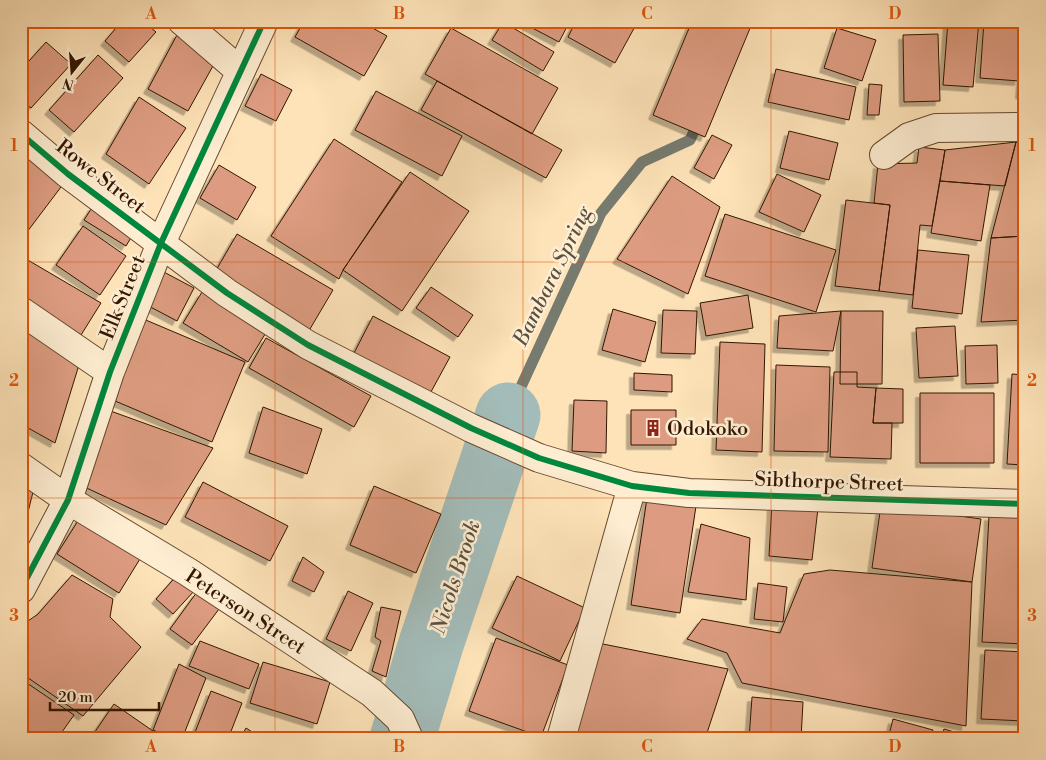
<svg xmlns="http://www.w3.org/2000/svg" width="1046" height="760" font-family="'Libre Bodoni',serif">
<defs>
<filter id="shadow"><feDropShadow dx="-4.5" dy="4.5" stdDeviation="0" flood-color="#0004"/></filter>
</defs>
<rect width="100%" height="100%" fill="#fee3b8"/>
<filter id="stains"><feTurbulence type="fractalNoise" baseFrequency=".004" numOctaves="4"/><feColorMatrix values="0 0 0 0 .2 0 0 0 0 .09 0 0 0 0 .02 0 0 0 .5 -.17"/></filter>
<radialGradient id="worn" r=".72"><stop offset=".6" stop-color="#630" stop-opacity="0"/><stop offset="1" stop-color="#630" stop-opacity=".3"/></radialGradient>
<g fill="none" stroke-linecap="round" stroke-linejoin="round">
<!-- stream -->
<path stroke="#767a6f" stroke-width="11" d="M508 415 601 213 642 162 690 140 700 118"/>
<!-- river -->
<path stroke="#a3bcb9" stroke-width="65" d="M402 739 431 644 508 415"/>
</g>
<!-- building -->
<path fill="#dd9c81" stroke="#321600" filter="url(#shadow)" d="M122 21H143L156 32 129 62 105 41Z
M304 21H360L387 36 364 76 295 37Z
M519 21H570L559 42Z
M576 21H638L615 63 568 37Z
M692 21H753L705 137 653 115Z
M826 21H868V24L826 23Z
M948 21H979L973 87 943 85Z
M984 21H1024L1019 81 980 78Z
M503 22 554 52 543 71 492 40Z
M451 28 558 88 532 134 425 74Z
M837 28 876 40 862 81 824 68Z
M178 33 219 55 188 111 148 89Z
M938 34 940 101 904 102 903 35Z
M1025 39V95L1020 94Z
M46 42 71 64 31 108 21 100V70Z
M98 55 123 78 74 132 49 110Z
M776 69 856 87 849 120 768 102Z
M261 74 292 90 276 121 245 106Z
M437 81 562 150 546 178 421 110Z
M869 84 882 85 879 115H867Z
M376 91 462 136 442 176 355 130Z
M139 97 186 128 149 184 106 154Z
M789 131 838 143 829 180 780 168Z
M712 135 732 145 714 179 694 168Z
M334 139 402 182 343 270 339 279 271 236Z
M1016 142 1005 186 940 181 945 150Z
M1016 142H1025V236L991 238Z
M919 147 945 150 932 226 920 225 913 295 879 291 890 205 874 203 878 164 917 163Z
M21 151 64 183 27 232 21 228Z
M219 165 256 187 237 220 200 198Z
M410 172 469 211 402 311 343 270Z
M777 174 821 195 804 232 759 212Z
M672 176 720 207 688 294 617 259Z
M940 181 990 185 981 241 931 233Z
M846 200 890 205 879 291 835 286Z
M93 206 135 231 126 246 84 220Z
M725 214 836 250 816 312 705 276Z
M83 226 126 256 100 295 56 265Z
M237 234 333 290 307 334 211 279Z
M1025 236V320L981 322 991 238Z
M918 250 969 255 962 314 912 308Z
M21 256 101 303 81 335 21 299Z
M160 270 194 288 177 321 143 303Z
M431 287 473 315 458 337 416 308Z
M202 292 267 331 248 362 183 323Z
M748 295 753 328 706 336 700 303Z
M613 309 656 322 645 362 602 350Z
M663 310 697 311 695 354 661 353Z
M841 311 833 351 777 348 779 316Z
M841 311H883L882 384H840Z
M373 316 450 357 426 401 350 361Z
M21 317 82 355 55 443 21 424Z
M141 318 245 362 212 442 108 398Z
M955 326 958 376 919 378 916 328Z
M266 338 371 396 354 427 249 368Z
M720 342 765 344 762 452 716 450Z
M997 345 998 383 966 384 965 346Z
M776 365 830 367 828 452 774 451Z
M834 372H857V387L876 388 873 423H892L891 459 830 457Z
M634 373 672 375V392L634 390Z
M1012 374 1025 375V465L1007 464Z
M876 388 903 389V423H873Z
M920 393H994V463H920Z
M574 400 607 401 606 453 572 451Z
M263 407 322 429 307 474 249 453Z
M105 409 213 448 166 525 78 484Z
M631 410H676V445H631Z
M203 482 288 526 270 561 185 517Z
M21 484 33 492 21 540Z
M374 486 441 514 416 573 350 545Z
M647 498 696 506 680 613 631 605Z
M772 503 818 508 812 560 769 556Z
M881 505 981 519 972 582 872 568Z
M81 516 143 554 119 593 57 554Z
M989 516 1025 518V644L982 642Z
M701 524 750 538 746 600 688 592Z
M303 557 324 572 314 592 292 581Z
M830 570 972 582 966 726 742 683 727 653 687 639 702 619 780 633 804 574Z
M178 574 195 590 173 614 156 599Z
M72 575 113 599 110 617 141 647 83 716 21 673V626L38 614Z
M517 576 585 608 560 661 492 628Z
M758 583 787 587 783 622 754 619Z
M348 591 373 603 351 651 326 639Z
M197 592 219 609 192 645 170 629Z
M381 607 401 611 386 677 372 671 381 641 375 637Z
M496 638 568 665 541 737 469 711Z
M200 641 259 664 249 689 189 666Z
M593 642 728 669 705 739H572Z
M985 650 1025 652 1024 721 981 719Z
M263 662 330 682 317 724 250 703Z
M179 664 206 678 182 739H175L153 730Z
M21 679 74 715 57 739H21Z
M211 691 242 703 228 739H205L194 735Z
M752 697 803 702 801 739H749Z
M114 704 153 731 147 739H90Z
M893 719 933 730 931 739H888Z
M246 728 263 739H240Z
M944 729 978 739H941Z"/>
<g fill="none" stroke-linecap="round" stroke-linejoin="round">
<!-- street casing -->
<g stroke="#65492e" stroke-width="30">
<path id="street" d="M182 21 240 71
M21 134 68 174 227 293 308 345 471 428 539 458 632 486 689 493 1025 504
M884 155 909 137 936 128 1025 127
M21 311 110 372
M21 467 68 500 188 572 372 693 400 719 409 739
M21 589 68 500 110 372 161 243 264 21
M561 739 632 486"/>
</g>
<!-- street -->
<use href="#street" stroke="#feedd1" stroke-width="28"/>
<!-- cycleway casing -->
<g stroke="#feedd1" stroke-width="9">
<path id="cycleway" d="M21 134 68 174 227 293 308 345 471 428 539 458 632 486 689 493 1025 504
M21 589 68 500 110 372 161 243 264 21"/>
</g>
<!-- cycleway -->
<use href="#cycleway" stroke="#00873e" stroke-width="6"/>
</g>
<!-- grid -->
<path fill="none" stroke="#df560b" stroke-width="1" stroke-opacity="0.55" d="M275 21V739M523 21V739M771 21V739M21 262H1025M21 498H1025"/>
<!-- icons -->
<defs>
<g id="building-bare" transform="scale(1.35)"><path d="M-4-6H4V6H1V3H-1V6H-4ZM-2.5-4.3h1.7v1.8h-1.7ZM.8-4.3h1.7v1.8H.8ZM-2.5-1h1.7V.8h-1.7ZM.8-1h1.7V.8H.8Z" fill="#8f2418" stroke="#feedd1" stroke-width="2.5" paint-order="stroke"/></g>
</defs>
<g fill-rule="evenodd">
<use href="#building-bare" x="653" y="428"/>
</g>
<g text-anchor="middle" stroke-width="5" stroke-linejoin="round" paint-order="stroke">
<!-- street labels -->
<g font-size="20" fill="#321600" stroke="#feedd1">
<text transform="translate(101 176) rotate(38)" y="7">Rowe Street</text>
<text transform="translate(122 297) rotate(-68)" y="7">Elk Street</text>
<text transform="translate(829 481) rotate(2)" y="7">Sibthorpe Street</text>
<text transform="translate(246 611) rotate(33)" y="7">Peterson Street</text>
</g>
<!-- poi labels -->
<g font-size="20" fill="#321600" stroke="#feedd1" text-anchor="start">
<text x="667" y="435">Odokoko</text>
</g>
<!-- water labels -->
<g font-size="21" font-style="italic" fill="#5a5041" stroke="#feedd1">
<text transform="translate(552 276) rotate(-64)" y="7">Bambara Spring</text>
<text transform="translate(455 577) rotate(-72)" y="7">Nicols Brook</text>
</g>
</g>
<!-- margin -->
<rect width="1046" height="760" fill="none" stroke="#fee3b8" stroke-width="55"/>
<!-- north arrow -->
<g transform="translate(72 72) rotate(197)" stroke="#feedd1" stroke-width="4" paint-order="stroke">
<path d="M0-4L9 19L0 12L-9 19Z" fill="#321600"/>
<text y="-8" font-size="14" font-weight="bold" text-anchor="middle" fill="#321600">N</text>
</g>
<!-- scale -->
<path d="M50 702v8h109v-8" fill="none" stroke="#321600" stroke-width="2.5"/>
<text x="58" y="702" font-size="15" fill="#321600" stroke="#feedd1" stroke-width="4" paint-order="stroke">20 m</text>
<rect x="28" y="28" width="990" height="704" fill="none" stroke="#df560b" stroke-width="2"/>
<g font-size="16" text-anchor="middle" font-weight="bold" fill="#df560b">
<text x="151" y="19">A</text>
<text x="399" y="19">B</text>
<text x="647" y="19">C</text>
<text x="895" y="19">D</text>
<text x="14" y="151">1</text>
<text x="1032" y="151">1</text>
<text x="14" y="386">2</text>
<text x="1032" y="386">2</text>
<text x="14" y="621">3</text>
<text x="1032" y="621">3</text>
<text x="151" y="752">A</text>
<text x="399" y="752">B</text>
<text x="647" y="752">C</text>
<text x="895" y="752">D</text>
</g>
<rect width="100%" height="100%" filter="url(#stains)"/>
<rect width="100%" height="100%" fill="url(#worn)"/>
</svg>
